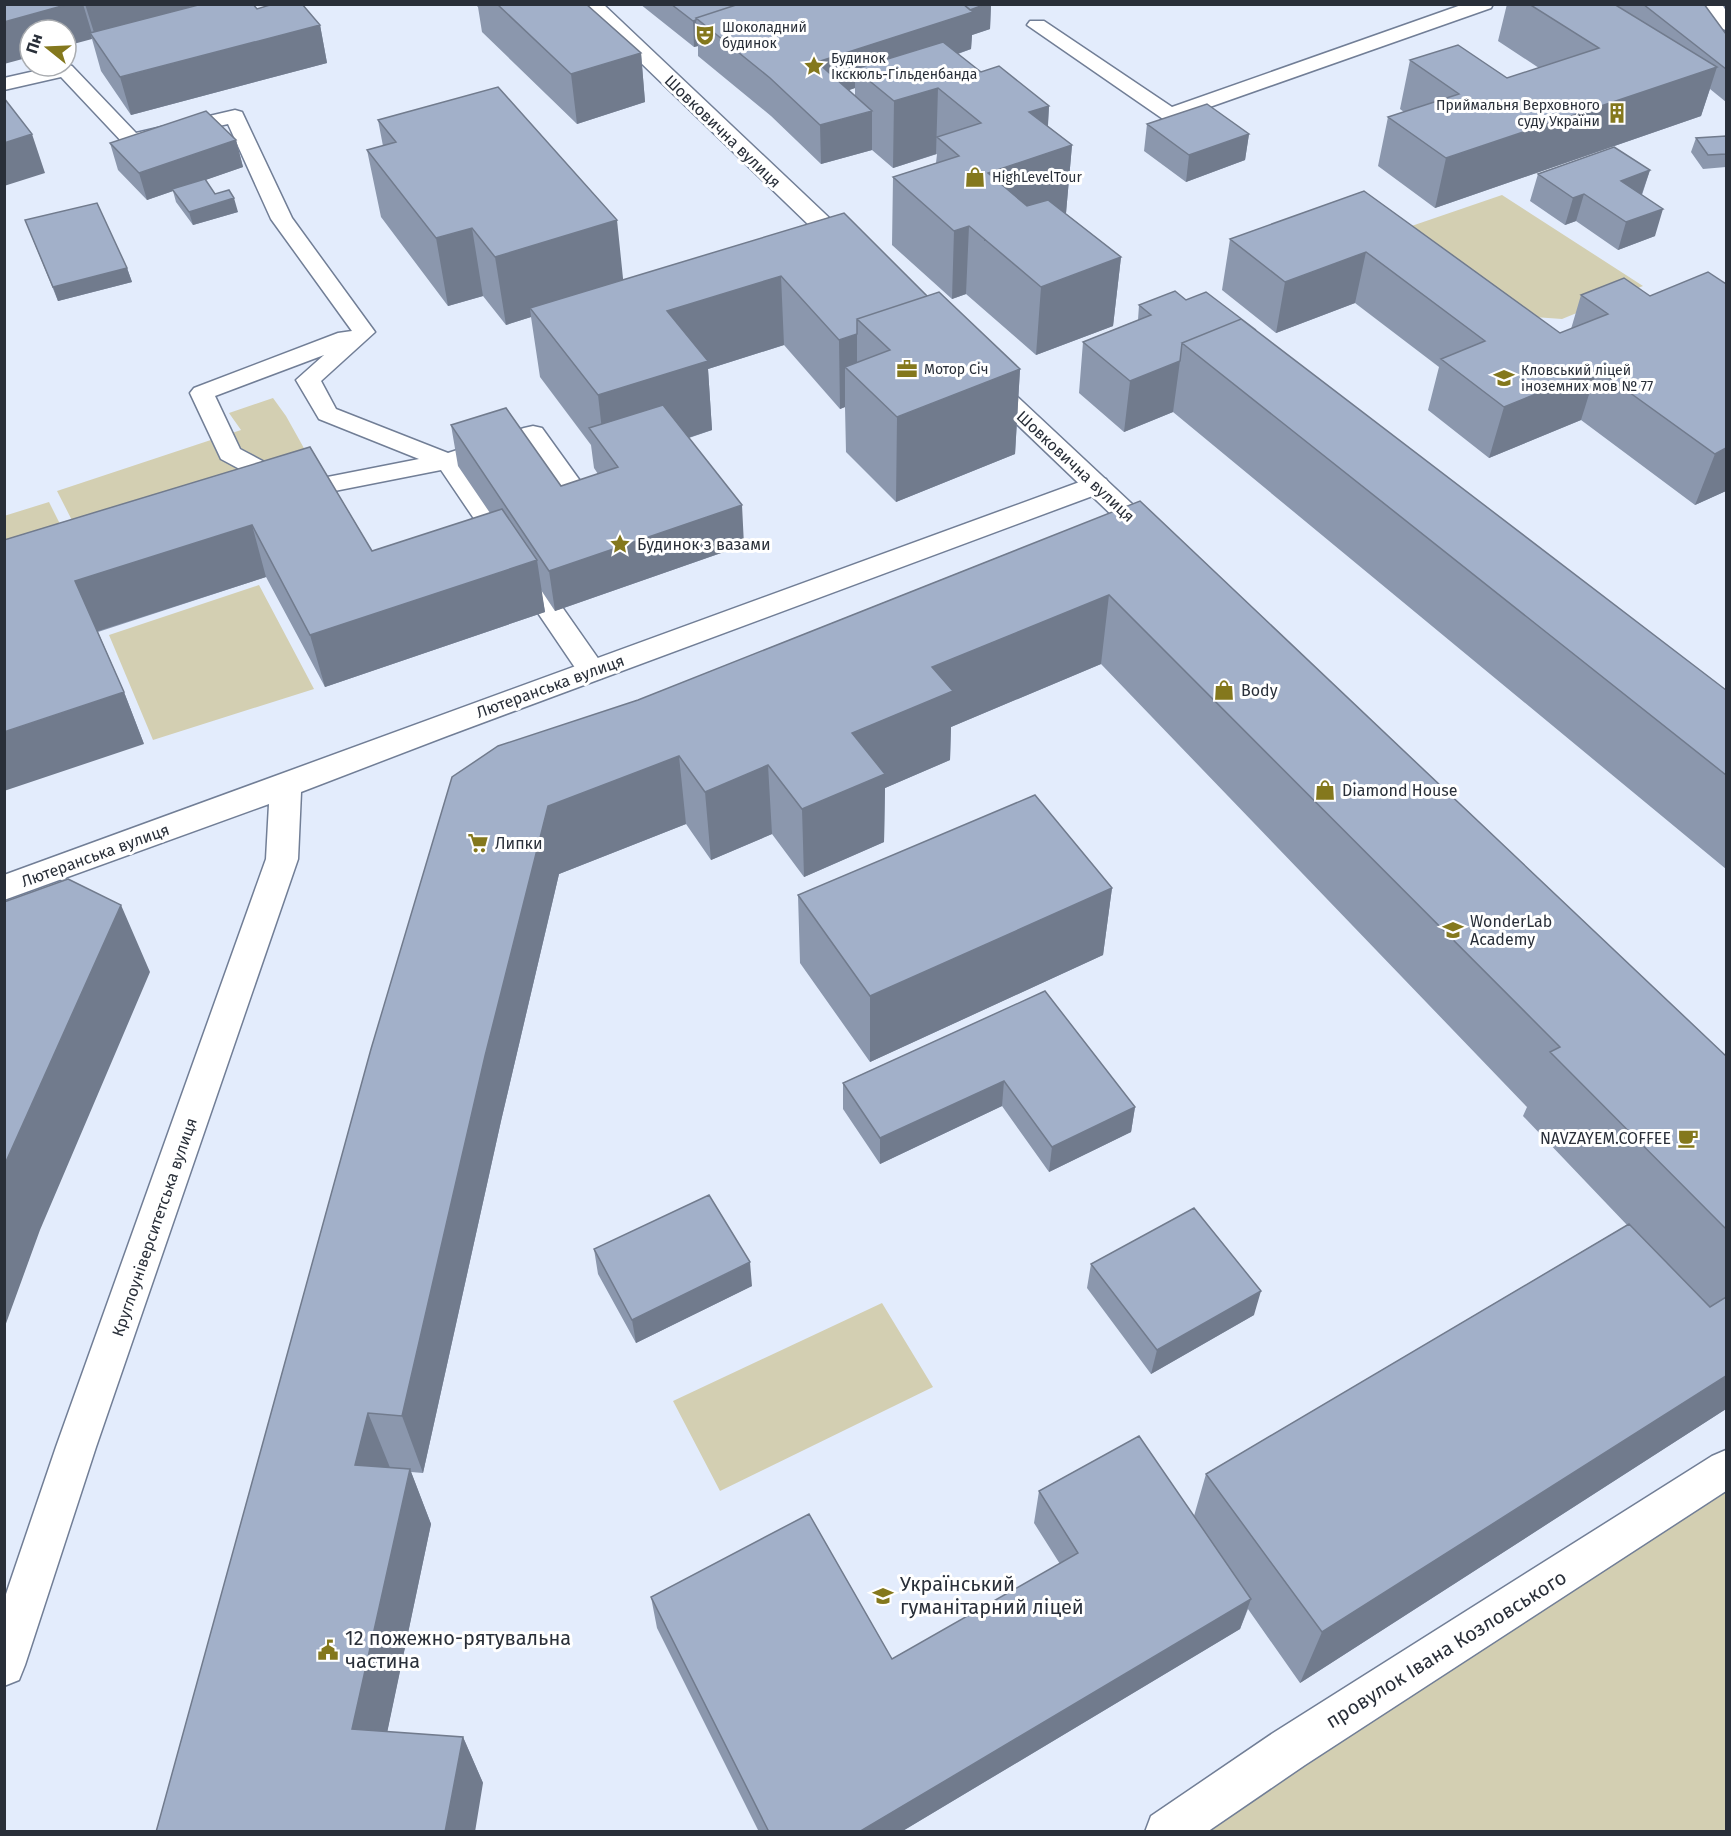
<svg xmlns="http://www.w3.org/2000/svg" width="1731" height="1836" font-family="'Fira Sans',sans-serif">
<rect width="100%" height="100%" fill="#e3ecfc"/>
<!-- green -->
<path fill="#d3cfb2" d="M1502 195 1643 286 1562 319 1493 314 1394 232Z
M273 398 286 416 310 459 79 534 57 491 241 430 229 413Z
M49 502 66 536 5 556 4 516Z
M259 585 314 689 153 740 109 635Z
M882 1303 933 1387 720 1491 673 1401Z
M1726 1469V1831L1167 1832 1289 1749Z"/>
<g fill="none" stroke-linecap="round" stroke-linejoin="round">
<!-- lane casing -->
<g stroke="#717e96" stroke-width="3">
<path id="lane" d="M1464 4H1493L1491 8 1170 121 1163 119 1027 25 1030 21H1044L1172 107Z
M1703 4H1722L1726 11V30L1719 28Z
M66 64 72 66 136 133 235 110 242 112 292 218 375 332 321 381 336 409 448 453 524 428 533 426 542 428 596 503 593 509 584 511 575 509 528 443 462 464 602 664 606 671 602 678 592 680 582 678 441 470 299 498 290 496 221 459 190 393 194 388 338 333 352 331 271 219 228 124 131 146 124 144 61 77 4 90V78ZM324 355 296 380 319 419 419 459 302 482 240 449 215 396Z"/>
</g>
<!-- street casing -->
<g stroke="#717e96" stroke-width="3">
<path id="street" d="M1096 476 1106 479 1110 485 1106 491 447 736 301 792 298 859 96 1447 25 1665 19 1680 4 1686V1600L56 1447 266 859 269 804 4 900V875Z
M1726 1450V1491L1305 1765 1207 1832H1145L1151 1816 1273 1733 1712 1456Z"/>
</g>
<!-- secondary casing -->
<g stroke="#717e96" stroke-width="3">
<path id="secondary" d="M580 4H603L859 246 862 251 859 256 850 258 841 256Z
M985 372 994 375 1162 532 1166 538 1162 544 1152 547 1142 544 976 385 972 380 976 375Z"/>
</g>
<!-- lane -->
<use href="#lane" fill="#fff" fill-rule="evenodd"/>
<!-- street -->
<use href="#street" fill="#fff" fill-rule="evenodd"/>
<!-- secondary -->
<use href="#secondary" fill="#fff" fill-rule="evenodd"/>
</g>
<!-- wall -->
<path fill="#8b97ad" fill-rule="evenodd" d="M4 4H253L257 9 320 25 327 63 131 115 101 71 92 39Z
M475 4H586L641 53 645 102 577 124 482 32 478 7Z
M640 4H991L990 29 972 35 971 49 958 54 981 72 1049 106 1048 126 1072 145 1066 213H1065L1121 257 1113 326 1036 355 966 294 952 299 892 245 893 177 936 163 937 154 893 168 872 150 821 164 771 116 698 56V46L694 47ZM855 88V96L849 90Z
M1507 4H1704L1726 34V102L1710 89 1701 116 1435 208 1378 166 1388 117 1404 112 1400 109 1410 60 1507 78 1539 68 1498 41Z
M378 120 624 280 844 213 927 296 1020 369 1015 454 896 502 846 452 845 407 840 409 784 345 708 369 712 430 689 438 744 545 555 611 541 590 545 612 325 687 266 577 98 632 124 692 144 744 4 540 310 447 372 551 490 513 458 466 451 425 561 486 598 474 594 468 591 445 540 377 531 317 506 325 483 296 448 306 381 217 367 150 383 146Z
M1147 124 1249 134 1245 160 1186 182 1144 151Z
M1726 136V167L1703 169 1691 152 1696 138Z
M236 140 243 167 205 180 215 194 238 212 193 225 176 202 173 191 147 200 118 170 110 143Z
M1650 170 1642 195 1655 236 1618 250 1576 221 1565 225 1530 201 1538 174Z
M1364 191 1560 333 1571 329 1581 295 1650 296 1726 284V491L1695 505 1581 420 1489 458 1428 410 1439 367 1355 303 1276 333 1222 290 1230 239Z
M25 220 127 268 132 282 58 301Z
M1186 300 1726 690V869L1173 412 1124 432 1079 393 1083 342 1138 320 1139 305Z
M1140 501 1726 1056V1409L1300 1683 1248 1609 1240 1629 901 1832H759L657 1628 651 1597 892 1659 1060 1564 1034 1523 1039 1491 1194 1516 1206 1474 1627 1225 1523 1116 1527 1107 1101 664 951 727 950 760 885 788 884 842 804 877 772 834 711 860 686 824 559 874 501 1121 423 1473 411 1472 431 1524 387 1732 463 1737 483 1783 156 1832 371 1049 638 700Z
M1112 888 1103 955 870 1062 800 963 798 895Z
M1045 991 1135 1107 1131 1132 1049 1172 1002 1106 880 1164 843 1109V1083Z
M594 1249 752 1286 636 1343 598 1274Z
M1091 1264 1254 1315 1151 1374 1087 1288Z"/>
<!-- shaded-wall -->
<path fill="#717b8d" d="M69 4H83L93 37 90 33 92 39 66 46V30H30V57L4 64V22Z
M85 4H189L192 16 97 42Z
M986 4H991L990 29 972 35 971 49 872 83 855 69V88L818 101 817 62Z
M696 20 698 46 694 47 693 21Z
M320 25 327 63 131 115 120 77Z
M641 53 645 102 577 124 571 74Z
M1717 67 1701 116 1435 208 1446 158Z
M938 88 936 154 893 168 894 101Z
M1049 106 1046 154 1072 145 1066 213 984 241 988 173 1029 112Z
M872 111V150L821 164 820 125Z
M32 134 45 173 4 186V143Z
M1249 134 1245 160 1186 182 1189 155Z
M236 140 243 167 174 191 172 189 173 191 147 200 139 173Z
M1650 170 1641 196 1621 181Z
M1584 194 1576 221 1565 225 1573 198Z
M234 198 238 212 193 225 189 212Z
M1663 209 1655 236 1618 250 1626 222Z
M617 220 624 288 530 308 531 317 506 325 495 257Z
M969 226 966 294 952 299 954 231Z
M472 228 483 296 448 306 436 238Z
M1366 252 1355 303 1276 333 1285 282Z
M1121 257 1113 326 1036 355 1041 287Z
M127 268 132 282 58 301 53 287Z
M781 276 784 345 708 369 712 430 614 462 604 448 598 395 667 311Z
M857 334V378L845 367V407L840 409 839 340Z
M1180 361 1173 412 1124 432 1130 381Z
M1020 369 1015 454 896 502 897 417Z
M1597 369 1581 420 1489 458 1504 407Z
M1726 448V491L1695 505 1715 454Z
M742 505 744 545 555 611 549 571Z
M252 525 266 577 95 632 75 581Z
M537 560 545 612 325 687 310 635Z
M1109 595 1101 664 951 727 950 760 885 788 884 842 804 877 802 809 852 733 932 667Z
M124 692 144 744 4 791V732Z
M679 756 686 824 559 874 501 1121 423 1473 402 1416 485 1056 548 806Z
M768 765 772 834 711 860 705 792Z
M1112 888 1103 955 870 1062V996Z
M121 905 150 972 40 1230 4 1329V1166Z
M1004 1081 1002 1106 880 1164V1138Z
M1135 1107 1131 1132 1049 1172 1052 1147Z
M750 1262 752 1286 636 1343 632 1320Z
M1261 1291 1254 1315 1151 1374 1157 1350Z
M1726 1376V1409L1300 1683 1322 1632Z
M368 1413 391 1470 355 1465Z
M410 1469 431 1524 378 1776 352 1729Z
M1251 1599 1240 1629 901 1832H859Z
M463 1737 483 1783 475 1832H445Z"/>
<!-- building -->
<path fill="#a2b0c9" stroke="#717b8d" stroke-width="1.5" d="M4 4H69L4 22Z
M202 4H253L257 9 273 4H302L320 25 120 77 90 33Z
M497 4H586L641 53 571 74Z
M671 4H739L696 18V20L693 21Z
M739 4H963L973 12 817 62 872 111 820 125 770 78 696 18Z
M963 4H986L970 10Z
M1529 4H1614L1717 67 1446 158 1388 117 1459 94 1410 60 1458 45 1507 78 1599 48Z
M1643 4H1704L1726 34V69Z
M943 42 981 72 999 66 1049 106 1029 112 1072 145 988 173 1027 206 1048 200 1121 257 1041 287 969 226 954 231 893 177 959 156 937 137 981 123 938 88 894 101 855 69Z
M498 87 617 220 495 257 472 228 436 238 367 150 396 142 378 120Z
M4 98 32 134 4 143Z
M1207 104 1249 134 1189 155 1147 124Z
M206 111 236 140 139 173 110 143Z
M1726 136V154L1708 155 1696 138Z
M1614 147 1650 170 1621 181 1663 209 1626 222 1584 194 1573 198 1538 174Z
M205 179 215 194 229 190 234 198 189 212 172 189Z
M1364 191 1560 333 1608 314 1581 295 1624 278 1650 296 1708 272 1726 284V448L1715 454 1597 369 1504 407 1441 359 1485 341 1366 252 1285 282 1230 239Z
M97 203 127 268 53 287 25 220Z
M844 213 927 296 857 319V334L839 340 781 276 667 311 708 361 598 395 530 308Z
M1175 291 1186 300 1206 292 1256 330 1241 319 1182 343 1180 361 1130 381 1083 342 1151 315 1139 305Z
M939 292 1020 369 897 417 845 367 890 350 857 319Z
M1241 319 1726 690V775L1182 343Z
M663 405 742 505 549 571 451 425 506 408 561 486 618 467 589 428Z
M310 447 372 551 502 509 537 560 310 635 252 525 75 581 124 692 4 732V540Z
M1140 501 1726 1056V1229L1550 1052 1560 1047 1109 595 932 667 953 691 852 733 885 774 802 809 768 765 705 792 679 756 548 806 485 1056 402 1416 368 1413 355 1465 410 1469 352 1729 463 1737 445 1832H156L371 1049 452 777 498 746 638 700Z
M1035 795 1112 888 870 996 798 895Z
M68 879 121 905 4 1166V902Z
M1045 991 1135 1107 1052 1147 1004 1081 880 1138 843 1083Z
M709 1195 750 1262 632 1320 594 1249Z
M1194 1208 1261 1291 1157 1350 1091 1264Z
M1629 1224 1710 1307 1726 1297V1376L1322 1632 1206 1474Z
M1139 1436 1251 1599 859 1832H769L651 1597 809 1514 892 1659 1078 1553 1039 1491Z"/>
<!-- icons -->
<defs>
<g id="theatre-bare" transform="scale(1.62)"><path d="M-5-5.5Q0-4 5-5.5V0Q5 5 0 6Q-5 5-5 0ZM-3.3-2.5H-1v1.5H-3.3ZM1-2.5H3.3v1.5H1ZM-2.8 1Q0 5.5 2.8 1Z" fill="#84781d" stroke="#fff" stroke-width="2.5" paint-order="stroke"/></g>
<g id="sight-bare" transform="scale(1.62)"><path d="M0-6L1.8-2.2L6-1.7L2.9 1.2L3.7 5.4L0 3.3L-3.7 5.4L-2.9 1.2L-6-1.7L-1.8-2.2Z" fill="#84781d" stroke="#fff" stroke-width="2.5" paint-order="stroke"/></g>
<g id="building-bare" transform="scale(1.62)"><path d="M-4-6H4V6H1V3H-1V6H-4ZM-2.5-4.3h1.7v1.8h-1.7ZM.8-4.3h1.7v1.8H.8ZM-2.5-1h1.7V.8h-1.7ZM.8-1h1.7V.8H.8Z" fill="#84781d" stroke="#fff" stroke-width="2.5" paint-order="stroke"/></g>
<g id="shop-bare" transform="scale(1.62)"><path d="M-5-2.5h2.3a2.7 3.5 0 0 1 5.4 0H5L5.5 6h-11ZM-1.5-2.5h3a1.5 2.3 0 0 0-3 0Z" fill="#84781d" stroke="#fff" stroke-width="2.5" paint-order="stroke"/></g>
<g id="office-bare" transform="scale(1.62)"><path d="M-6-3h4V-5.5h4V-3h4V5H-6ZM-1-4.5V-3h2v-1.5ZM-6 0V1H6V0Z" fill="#84781d" stroke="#fff" stroke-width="2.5" paint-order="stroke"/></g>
<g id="school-bare" transform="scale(1.62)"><path d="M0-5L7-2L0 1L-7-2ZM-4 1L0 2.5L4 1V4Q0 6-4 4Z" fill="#84781d" stroke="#fff" stroke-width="2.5" paint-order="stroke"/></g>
<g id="supermarket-bare" transform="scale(1.62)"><path d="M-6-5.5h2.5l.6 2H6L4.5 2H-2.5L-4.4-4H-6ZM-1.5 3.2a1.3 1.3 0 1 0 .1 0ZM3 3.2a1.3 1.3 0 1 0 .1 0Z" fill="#84781d" stroke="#fff" stroke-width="2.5" paint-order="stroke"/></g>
<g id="cafe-bare" transform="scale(1.62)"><path d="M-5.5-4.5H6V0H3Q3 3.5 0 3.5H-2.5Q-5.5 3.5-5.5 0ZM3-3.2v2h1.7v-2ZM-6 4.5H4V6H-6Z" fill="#84781d" stroke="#fff" stroke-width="2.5" paint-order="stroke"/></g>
<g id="civic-bare" transform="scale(1.62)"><path d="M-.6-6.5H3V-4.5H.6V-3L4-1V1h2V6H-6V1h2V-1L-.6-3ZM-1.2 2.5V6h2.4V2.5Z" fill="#84781d" stroke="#fff" stroke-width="2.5" paint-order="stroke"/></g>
</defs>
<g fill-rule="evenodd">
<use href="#theatre-bare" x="705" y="35"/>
<use href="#sight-bare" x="814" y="66"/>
<use href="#building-bare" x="1617" y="113"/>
<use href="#shop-bare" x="975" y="177"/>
<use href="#office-bare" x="907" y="369"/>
<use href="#school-bare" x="1504" y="378"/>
<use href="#sight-bare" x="620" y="544"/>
<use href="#shop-bare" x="1224" y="690"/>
<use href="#shop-bare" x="1325" y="790"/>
<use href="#supermarket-bare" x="478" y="843"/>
<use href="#school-bare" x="1453" y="930"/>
<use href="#cafe-bare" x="1688" y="1138"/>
<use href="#school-bare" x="883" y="1596"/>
<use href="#civic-bare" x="328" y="1650"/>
</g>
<g text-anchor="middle" stroke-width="6" stroke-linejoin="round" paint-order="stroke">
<!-- far-poi labels -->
<g font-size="14" fill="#292f39" stroke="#fff" text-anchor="start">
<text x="722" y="32">Шоколадний<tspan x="722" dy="16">будинок</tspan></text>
<text x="831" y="63">Будинок<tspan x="831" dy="16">Ікскюль-Гільденбанда</tspan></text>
<text x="1600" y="110" text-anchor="end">Приймальня Верховного<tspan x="1600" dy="16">суду України</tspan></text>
<text x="992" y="182">HighLevelTour</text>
<text x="924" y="374">Мотор Січ</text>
<text x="1521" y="375">Кловський ліцей<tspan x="1521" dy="16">іноземних мов № 77</tspan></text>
</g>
<!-- street labels -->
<g font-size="16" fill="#292f39" stroke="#fff">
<text transform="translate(723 131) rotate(44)" y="6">Шовковична вулиця</text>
<text transform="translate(1076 466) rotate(43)" y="6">Шовковична вулиця</text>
<text transform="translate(550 686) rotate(-20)" y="6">Лютеранська вулиця</text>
<text transform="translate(95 855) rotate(-20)" y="6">Лютеранська вулиця</text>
<text transform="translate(154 1227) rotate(-71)" y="6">Круглоуніверситетська вулиця</text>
</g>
<!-- poi labels -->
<g font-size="16" fill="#292f39" stroke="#fff" text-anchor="start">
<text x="637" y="550">Будинок з вазами</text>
<text x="1241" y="696">Body</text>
<text x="1342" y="796">Diamond House</text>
<text x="495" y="849">Липки</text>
<text x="1470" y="927">WonderLab<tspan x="1470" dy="18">Academy</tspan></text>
<text x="1671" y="1144" text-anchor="end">NAVZAYEM.COFFEE</text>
</g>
<!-- near-poi labels -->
<g font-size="20" fill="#292f39" stroke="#fff" text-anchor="start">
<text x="900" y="1591">Український<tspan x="900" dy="23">гуманітарний ліцей</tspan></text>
<text x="345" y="1645">12 пожежно-рятувальна<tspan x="345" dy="23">частина</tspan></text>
</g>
<!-- near-street labels -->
<g font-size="20" fill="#292f39" stroke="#fff">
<text transform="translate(1446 1649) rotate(-32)" y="7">провулок Івана Козловського</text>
</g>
</g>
<!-- border -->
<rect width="1731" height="1836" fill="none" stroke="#292f39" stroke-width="12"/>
<!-- north arrow -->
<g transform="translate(48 48) rotate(288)"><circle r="28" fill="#ffffff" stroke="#a9acb0" stroke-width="1.5"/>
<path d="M0-4.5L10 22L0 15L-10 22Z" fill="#84781d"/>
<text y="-9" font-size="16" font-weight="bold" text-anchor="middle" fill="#292f39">Пн</text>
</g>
</svg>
